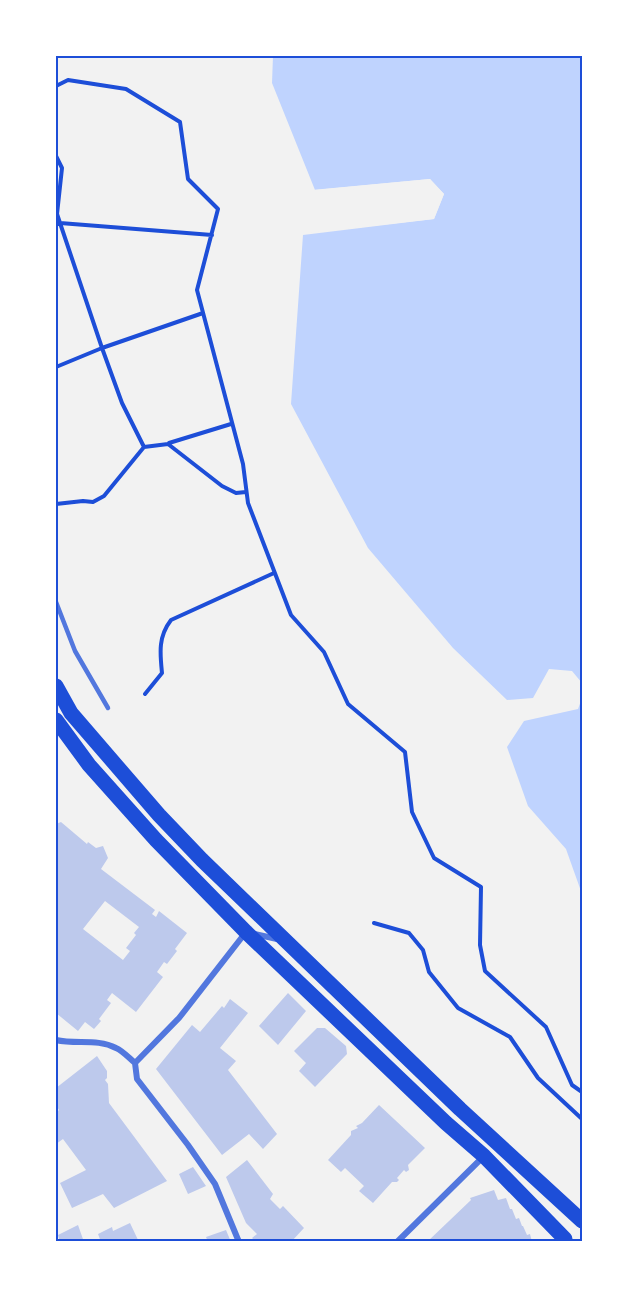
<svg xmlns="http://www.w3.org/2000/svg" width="638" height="1297" font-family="'IBM Plex Serif',serif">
<rect width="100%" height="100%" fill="#f2f2f2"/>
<!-- water -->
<path fill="#bfd3fe" d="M273 56H582V683L572 671 549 669 533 698 507 700 453 648 368 548 291 404 303 235 434 219 444 194 430 179 315 190 272 83Z
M582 698V894L566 849 528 806 507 747 524 721 578 709Z"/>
<!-- pier -->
<path fill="#f2f2f2" d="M430 179 444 194 434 219 300 234 302 232 432 216 440 194 429 182 315 193 312 190Z"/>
<!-- building -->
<path fill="#bdc9ec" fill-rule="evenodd" d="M61 822 87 844 88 842 96 848 103 846 108 858 101 869 155 910 152 914 156 917 159 911 187 933 175 949 177 951 167 964 164 962 157 972 163 977 136 1012 112 993 107 1000 111 1003 99 1019 101 1021 94 1029 85 1022 78 1031 56 1013V824ZM105 901 139 927 134 933 136 935 126 948 130 951 123 960 83 929Z
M288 993 306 1011 278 1045 259 1026Z
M230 999 248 1013 220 1048 236 1061 228 1070 277 1134 263 1149 249 1134 222 1155 156 1069 192 1025 200 1032 222 1006 224 1008Z
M317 1028H325L346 1046 347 1054 315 1087 299 1071 306 1063 294 1051Z
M97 1056 107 1071V1078L105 1080 108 1084 109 1103 167 1181 114 1208 103 1194 72 1208 60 1183 86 1170 63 1139 56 1144V1113L59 1110 56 1105V1088Z
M379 1105 425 1148 408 1165 409 1170 406 1172 404 1170 397 1178 399 1180 397 1182H392L373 1203 359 1191 364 1186 345 1168 341 1172 328 1160 351 1135V1131L358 1128 356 1126 362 1123Z
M247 1160 273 1194 270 1199 280 1209 283 1206 304 1228 291 1242H256L252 1238 257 1234 246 1223 226 1177Z
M193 1167 206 1186 188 1194 179 1174Z
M494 1190 498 1200 506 1198 510 1209H512L516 1219 519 1218 522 1226H523L527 1235 530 1234 532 1242H427L471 1200 470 1198Z
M130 1223 139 1242H101L98 1234 112 1227 113 1231Z
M78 1225 84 1242H60L58 1235Z
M226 1230 231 1242H208L206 1237Z"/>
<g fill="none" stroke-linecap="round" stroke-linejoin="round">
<!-- path -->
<path stroke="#1d4ed8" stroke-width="4" d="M56 86 68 80 126 89 180 122 188 179 218 209 197 290 243 464 248 503 291 615 324 652 348 704 405 752 412 812 434 858 481 887 480 945 485 971 546 1027 572 1085 582 1092
M56 156 62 168 57 214 102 348 203 313
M56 225 60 223 212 235
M56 367 102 348 122 403 144 447 168 444 222 486 236 493 246 492
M169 443 231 424
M56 504 83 501 93 502 104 496 144 447
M145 694 162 673C160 653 158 637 171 620L274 573
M374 923 409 933 423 950 429 972 458 1008 510 1037 538 1078 582 1119"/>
<!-- service -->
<path stroke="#5277de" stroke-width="4.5" d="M56 602 75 651 108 708"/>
<!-- minor -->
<path stroke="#5277de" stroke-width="6" d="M56 1040C76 1045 97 1038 116 1048 123 1051 129 1058 135 1063L137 1079 188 1145 215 1184 239 1242
M135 1063 179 1018 246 932 277 939
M397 1242 484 1156"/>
<!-- primary -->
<path stroke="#1d4ed8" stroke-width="15" d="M56 686 71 713 159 815 202 860 460 1109 582 1221
M56 720 89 765 156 840 246 932 446 1123 484 1156 565 1239"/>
</g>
<!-- border -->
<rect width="638" height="1297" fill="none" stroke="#ffffff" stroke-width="114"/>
<rect x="57" y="57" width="524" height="1183" fill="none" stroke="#1d4ed8" stroke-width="2"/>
</svg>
